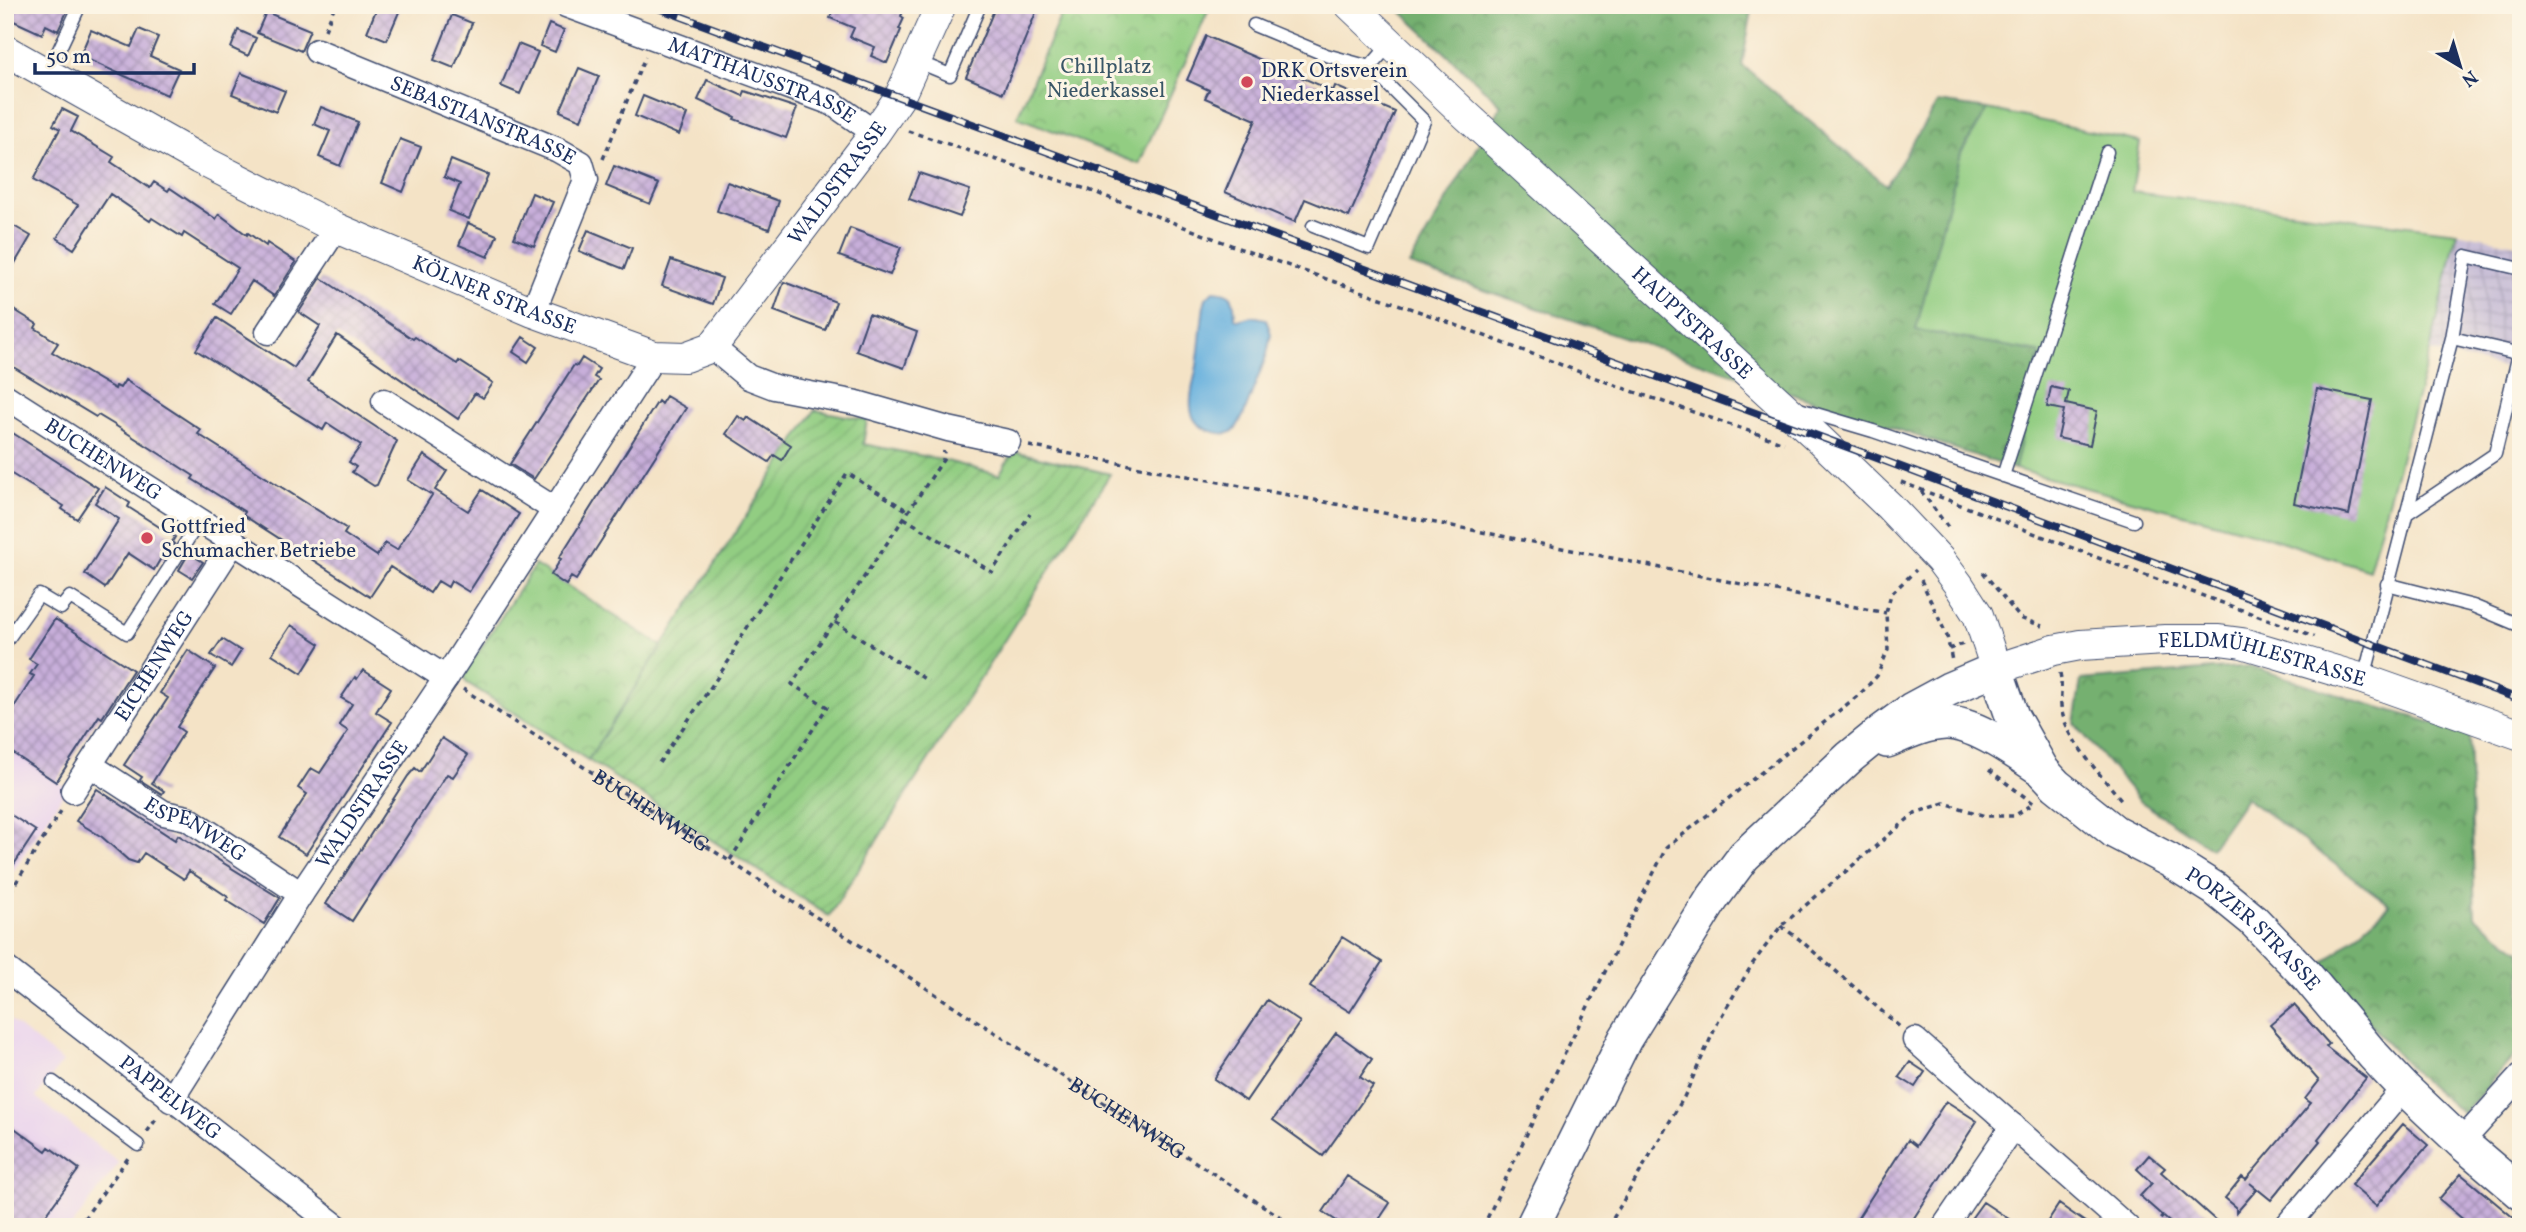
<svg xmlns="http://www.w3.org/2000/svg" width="2526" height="1232" font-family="Vollkorn,serif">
<defs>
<pattern id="industrial-grid" width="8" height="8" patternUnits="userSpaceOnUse" patternTransform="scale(1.75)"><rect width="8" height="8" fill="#c9bfd7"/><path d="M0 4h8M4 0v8" fill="none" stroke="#aca4bb"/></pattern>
<pattern id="forest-crowns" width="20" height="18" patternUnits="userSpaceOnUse" patternTransform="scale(1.75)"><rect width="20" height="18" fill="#75b070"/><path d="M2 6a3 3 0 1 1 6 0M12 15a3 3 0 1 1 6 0" fill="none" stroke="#5f905f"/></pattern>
<pattern id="park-crowns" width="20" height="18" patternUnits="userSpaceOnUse" patternTransform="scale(1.75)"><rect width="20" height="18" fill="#92cd82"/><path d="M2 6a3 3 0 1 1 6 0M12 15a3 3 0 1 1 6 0" fill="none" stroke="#7db073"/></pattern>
<pattern id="garden-furrows" width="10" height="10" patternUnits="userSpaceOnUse" patternTransform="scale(1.75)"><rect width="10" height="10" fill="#92cd82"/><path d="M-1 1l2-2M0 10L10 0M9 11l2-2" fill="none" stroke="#7db073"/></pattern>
<pattern id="building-cross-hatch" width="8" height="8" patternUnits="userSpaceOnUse" patternTransform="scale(1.75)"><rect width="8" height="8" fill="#c8afda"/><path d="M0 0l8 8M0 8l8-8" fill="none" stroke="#a28fb4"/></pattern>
</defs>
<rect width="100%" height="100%" fill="#fcf5e5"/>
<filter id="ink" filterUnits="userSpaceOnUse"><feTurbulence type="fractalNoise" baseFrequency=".0143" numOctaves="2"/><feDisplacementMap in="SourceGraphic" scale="14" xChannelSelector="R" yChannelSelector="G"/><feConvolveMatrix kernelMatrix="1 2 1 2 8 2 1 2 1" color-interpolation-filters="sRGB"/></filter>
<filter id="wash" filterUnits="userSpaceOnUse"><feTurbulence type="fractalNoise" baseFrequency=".00686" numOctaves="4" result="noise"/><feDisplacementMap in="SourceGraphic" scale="28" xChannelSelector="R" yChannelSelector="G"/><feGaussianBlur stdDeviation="1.57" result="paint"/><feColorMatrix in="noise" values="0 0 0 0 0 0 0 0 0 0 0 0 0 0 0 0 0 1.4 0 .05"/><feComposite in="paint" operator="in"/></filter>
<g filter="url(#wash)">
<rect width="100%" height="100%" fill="#f4e3c6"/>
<!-- built -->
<path fill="#e9d2ee" d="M5 748 67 788 5 884Z
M5 1016 63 1062 36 1097 119 1163 71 1227H5Z"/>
<!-- industrial -->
<path fill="url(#industrial-grid)" d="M2457 232 2521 245V372L2430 351Z"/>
<!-- forest -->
<path fill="url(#forest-crowns)" stroke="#487067" stroke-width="2" d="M1394 5H1753L1742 65 1886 185 1938 102 1988 109 1961 153 1916 330 2040 352 2015 469 1409 265 1501 105Z
M2251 666 2354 700 2469 733 2475 917 2521 951V1048L2463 1114 2418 1076 2368 1022 2323 964 2390 905 2246 798 2211 848 2140 801 2074 723 2081 680Z"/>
<!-- park -->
<path fill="url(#park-crowns)" stroke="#567e70" stroke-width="2" d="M1065 5H1211L1139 164 1017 117Z
M535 565 662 646 588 760 466 682 464 674Z"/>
<!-- garden -->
<path fill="url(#garden-furrows)" stroke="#567e70" stroke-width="2" d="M815 410 867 420 863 444 943 460 999 475 1013 451 1110 474 829 916 588 760Z"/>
<!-- pitch -->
<path fill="#92cd82" stroke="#567e70" stroke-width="2" d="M1988 109 2140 142 2132 192 2457 232 2430 351 2369 570 2262 535 2015 469 2040 352 1916 330 1961 153Z"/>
<!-- water -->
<path fill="#66b0de" stroke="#40709e" stroke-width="2" d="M1213 291C1235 292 1234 299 1235 318L1238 320 1252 316 1266 319 1271 334 1267 354 1243 416 1235 430 1227 434C1179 430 1190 400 1197 366 1200 346 1201 325 1204 306L1206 298Z"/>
<g id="blocks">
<!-- building -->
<path fill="url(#building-cross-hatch)" d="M5 5H70L58 31 46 25 42 34 5 17Z
M378 5H402L387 40 367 32Z
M836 5H906L901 16 904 18 899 29 901 30 887 63 871 56 875 47 850 37 854 28 830 18Z
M996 5H1039L1003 93 966 77Z
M266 12 310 30 301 51 257 33Z
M452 15 472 23 454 68 434 60Z
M549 24 564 30 555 52 540 46Z
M139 29 158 37 150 56 179 69 167 95 80 56 91 30 131 47Z
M238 30 256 38 248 56 231 48Z
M1206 36 1333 91 1335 86 1395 112 1349 217 1305 199 1295 222 1225 192 1256 120 1205 98 1209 90 1187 80Z
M518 44 538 52 520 94 501 86Z
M579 68 599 76 581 120 560 111Z
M241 73 285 91 276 112 232 94Z
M707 80 743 96 745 91 797 108 786 138 734 119 735 117 698 100Z
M643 96 687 114 679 135 635 116Z
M321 107 358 122 340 166 319 157 330 131 314 124Z
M62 109 78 117 71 131 114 157 111 162 150 188 154 182 168 191 170 188 216 219 219 214 247 235 248 233 266 246 267 243 296 262 274 296 252 281 231 314 215 304 238 268 184 233 182 237 152 218 150 221 110 194 74 249 57 238 78 205 33 180 60 129 53 125Z
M400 139 421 147 403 192 382 183Z
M451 160 488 175 469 219 449 211 460 184 444 177Z
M614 166 659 184 650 204 606 186Z
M919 173 970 190 960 217 909 199Z
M727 182 779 201 769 229 717 211Z
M532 193 553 202 534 246 514 238Z
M5 221 31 236 5 280Z
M468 223 497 235 488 257 459 245Z
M850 228 901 247 890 275 839 256Z
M588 230 632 248 624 269 579 251Z
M671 260 722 278 713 304 662 286Z
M321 278 413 339 415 337 457 364 459 361 493 383 483 398 475 393 458 419 337 335 308 382 397 441 377 485 374 486 352 472 356 467 349 462 361 445 327 423 323 430 196 350 217 318 294 368 320 326 299 312Z
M784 282 836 302 825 330 774 311Z
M5 304 37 324 35 328 58 343 52 352 115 389 116 386 120 388 125 380 201 430 198 434 347 529 344 534 377 556 385 543 397 550 432 495 408 480 424 455 447 471 435 490 468 511 482 490 519 514 469 592 451 581 448 587 438 581 430 593 390 567 370 597 243 515 245 512 192 479 194 476 113 424 98 415 96 417 5 362Z
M869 314 917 332 904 368 856 351Z
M523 337 538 347 528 362 513 352Z
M582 358 599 369 594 377 599 380 534 479 510 464 574 365 577 366Z
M2051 387 2069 391 2066 404 2097 411 2090 445 2058 438 2064 410 2047 407Z
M2317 389 2372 400 2349 515 2294 503Z
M666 396 686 408 576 580 571 577 566 585 551 575 561 559 559 558 658 401 661 404Z
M738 416 746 421 748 417 791 445 782 460 774 455 769 462 726 434Z
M5 428 98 488 77 519 62 509 64 506 5 470Z
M105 487 130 503 128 507 175 537 172 542 174 544 164 560 161 558 154 570 128 553 105 588 85 574 119 519 95 503Z
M189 553 203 562 192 578 179 570Z
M55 619 133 670 102 718 99 716 56 782 5 748 13 733 5 728V721L34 676 30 674 37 664 29 659Z
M291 625 320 644 302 673 272 654Z
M222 639 241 651 231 667 211 655Z
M188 650 215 668 177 727 184 732 152 783 164 791 162 794 140 780 142 777 124 765 168 698 160 693Z
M363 670 391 688 376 712 392 722 306 854 279 837 307 794 298 788 311 768 320 773 348 731 339 725 352 704 341 698 355 677 357 679Z
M442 738 468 755 453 777 447 774 352 921 326 904 408 776 415 768 420 772Z
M97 789 175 840 178 835 280 898 264 924 226 900 228 897 189 871 184 879 144 853 137 863 128 860 102 837 76 821Z
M5 811 36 831 5 878Z
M1342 937 1382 962 1350 1012 1310 987Z
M1267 1000 1300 1022 1246 1101 1214 1079Z
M2294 1005 2329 1044 2326 1047 2366 1078 2318 1139 2320 1141 2271 1200 2250 1183 2257 1189 2236 1213V1207L2225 1198 2242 1177 2246 1180 2311 1103 2305 1099 2319 1081 2270 1025Z
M1336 1033 1372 1059 1360 1077 1373 1086 1323 1156 1273 1120Z
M1910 1062 1925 1072 1915 1087 1899 1077Z
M1946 1101 1977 1121 1908 1227H1852L1908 1140 1916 1146Z
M5 1121 46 1151 49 1147 79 1169 37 1227H5Z
M2403 1124 2428 1145 2376 1206 2351 1185Z
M2149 1155 2165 1168 2161 1172 2223 1227H2175L2140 1196 2152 1183 2137 1169Z
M2461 1174 2521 1224V1227H2472L2439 1199Z
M1347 1176 1390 1203 1374 1227H1346L1323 1212Z
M1983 1202 2021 1227H1965Z
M2059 1204 2092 1227H2044Z"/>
</g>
</g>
<g filter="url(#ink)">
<use href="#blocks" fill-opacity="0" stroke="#3c4a6e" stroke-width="2"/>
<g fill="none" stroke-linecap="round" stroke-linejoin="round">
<!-- service casing -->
<g stroke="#3c4a6e" stroke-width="15">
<path id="service" d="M1254 25 1326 55 1370 67 1390 44
M916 61 950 75 980 5
M48 73 80 5
M1313 226 1369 248 1424 121 1370 67
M2452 338 2466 256 2521 269
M1799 409 1873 431 2134 521
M2003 476 2107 152
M2406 514 2495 454 2519 354
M2387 584 2473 606 2521 626
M5 643 39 595 61 608 70 597 127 633 201 519
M2364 678 2452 338 2521 354
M53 1082 138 1145"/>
</g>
<!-- minor casing -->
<g stroke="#3c4a6e" stroke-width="27">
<g id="minor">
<path id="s2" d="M566 5 832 103 875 133"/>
<path id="s3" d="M317 51 558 150 581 163 586 180 533 312"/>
<path d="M268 332 336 228"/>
<path d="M712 347 748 377 774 387 857 403 948 429 1008 442"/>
<path id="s4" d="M5 396 446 678"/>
<path d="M384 401 554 509"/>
<path id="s5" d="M90 765 164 813 187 818 301 894"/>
<path id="s6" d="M73 791 234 541"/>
<path id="s7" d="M5 968 337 1227"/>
<path d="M1915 1040 2127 1227"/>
<path id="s8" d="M171 1100 301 894 446 678 654 356"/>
<path d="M2461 1142 2521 1076"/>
<path d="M1944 1227 2013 1126"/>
<path d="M2286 1227 2404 1088"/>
</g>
</g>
<!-- tertiary casing -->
<g stroke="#3c4a6e" stroke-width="32">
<g id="tertiary">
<path id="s9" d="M1350 5 1466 115 1817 437 1889 506 1940 560 1958 584 1978 615 1996 669 2054 650 2080 645 2165 640H2219L2242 643 2363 679 2521 735"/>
<path id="s10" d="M5 50 199 159 336 228 533 312 654 356 685 357 712 347 875 133 899 98 941 5"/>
</g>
</g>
<!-- secondary casing -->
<g stroke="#3c4a6e" stroke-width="36">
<g id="secondary">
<path d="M1887 741C1906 733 1924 724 1945 723 1974 722 2016 753 2039 768"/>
<path id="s11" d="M1532 1227 1625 1039 1712 899 1744 856 1850 757 1882 731 1912 709 1949 689 1996 669 2012 716 2043 771 2056 785 2115 832 2169 860 2215 889 2253 920 2306 975 2373 1055 2404 1088 2461 1142 2521 1193"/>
</g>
</g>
<!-- path -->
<g stroke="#3c4a6e" stroke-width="3.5" stroke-dasharray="5 5" stroke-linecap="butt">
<path d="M325 30 335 5"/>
<path d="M908 131 1089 190 1241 249 1432 316 1617 386 1784 443"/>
<path d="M603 159 645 57"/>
<path d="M1029 446 1452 526 1886 613"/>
<path d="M1901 482 2101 559 2314 636"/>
<path d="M1921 491 1950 530"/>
<path d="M904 518 992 572 1030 514"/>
<path d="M1983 572 2020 618 2042 626"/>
<path d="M1921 580 1947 636 1952 661"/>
<path d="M835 622 928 681"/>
<path d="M1949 649 1963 644"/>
<path d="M2060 673C2063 687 2059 699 2062 712 2069 743 2103 777 2123 802"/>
<path id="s1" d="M463 689 1296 1227"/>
<path d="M659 763 732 656 734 648 847 473 908 511"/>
<path d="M1989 770 2033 803"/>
<path d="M730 860 827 707 792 684 943 460 944 451"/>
<path d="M5 900 61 811"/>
<path d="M1781 926 1799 939 1900 1027"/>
<path d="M147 1132 157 1118"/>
<path d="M78 1227 128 1158"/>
<path d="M1483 1227 1565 1053 1666 848 1860 694 1877 676 1888 650 1886 613 1891 594 1916 570"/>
<path d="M1608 1227 1684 1097 1718 1022 1753 963 1781 926 1915 813 1945 803 1985 816H2014L2033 804"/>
<path d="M2154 1227 2163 1216"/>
</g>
<!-- service -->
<use href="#service" stroke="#fff" stroke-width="12"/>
<!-- minor -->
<use href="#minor" stroke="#fff" stroke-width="24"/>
<!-- tertiary -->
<use href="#tertiary" stroke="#fff" stroke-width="30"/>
<!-- secondary -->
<use href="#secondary" stroke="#fff" stroke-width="33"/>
<!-- rail casing -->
<g stroke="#1b2f5e" stroke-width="8">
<path id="rail" d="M650 5 1869 455 2521 700"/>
</g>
<!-- rail -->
<use href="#rail" stroke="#fcf5e5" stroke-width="5" stroke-dasharray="16" stroke-linecap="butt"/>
</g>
</g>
<!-- markers -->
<g fill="#d1495b" stroke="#fcf5e5" stroke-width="2.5">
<circle cx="1247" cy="82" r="7"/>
<circle cx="147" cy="538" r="7"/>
</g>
<g text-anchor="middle" stroke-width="6" stroke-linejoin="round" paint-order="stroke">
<!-- park labels -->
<g font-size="21" fill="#395667" stroke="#fcf5e5">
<text x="1106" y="73">Chillplatz<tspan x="1106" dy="24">Niederkassel</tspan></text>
</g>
<!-- poi labels -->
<g font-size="21" fill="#1b2f5e" stroke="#fcf5e5" text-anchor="start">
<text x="1261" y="77">DRK Ortsverein<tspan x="1261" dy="24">Niederkassel</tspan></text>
<text x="161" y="533">Gottfried<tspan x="161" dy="24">Schumacher Betriebe</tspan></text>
</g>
<!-- street labels -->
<g font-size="21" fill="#1b2f5e" stroke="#fcf5e5">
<text dy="7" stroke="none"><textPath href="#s2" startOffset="210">MATTHÄUSSTRASSE</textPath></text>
<text dy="7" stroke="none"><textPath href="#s3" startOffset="180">SEBASTIANSTRASSE</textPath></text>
<text dy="7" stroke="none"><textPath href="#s10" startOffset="985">WALDSTRASSE</textPath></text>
<text dy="7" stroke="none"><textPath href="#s10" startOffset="548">KÖLNER STRASSE</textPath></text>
<text dy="7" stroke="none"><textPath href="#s9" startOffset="467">HAUPTSTRASSE</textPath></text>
<text dy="7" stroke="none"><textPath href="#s4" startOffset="117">BUCHENWEG</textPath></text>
<text dy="7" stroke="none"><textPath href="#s9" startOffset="1206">FELDMÜHLESTRASSE</textPath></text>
<text dy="7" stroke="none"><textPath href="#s6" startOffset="149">EICHENWEG</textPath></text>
<text dy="7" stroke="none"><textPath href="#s8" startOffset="352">WALDSTRASSE</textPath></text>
<text dy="7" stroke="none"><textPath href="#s1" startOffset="224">BUCHENWEG</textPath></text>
<text dy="7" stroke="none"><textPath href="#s5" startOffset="124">ESPENWEG</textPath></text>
<text dy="7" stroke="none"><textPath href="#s11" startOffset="1122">PORZER STRASSE</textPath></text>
<text dy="7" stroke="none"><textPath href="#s7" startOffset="210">PAPPELWEG</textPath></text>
<text dy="7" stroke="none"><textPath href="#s1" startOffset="791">BUCHENWEG</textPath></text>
</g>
</g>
<!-- margin -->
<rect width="2526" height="1232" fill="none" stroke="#fcf5e5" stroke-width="28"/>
<!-- north arrow -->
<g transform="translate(2460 66) rotate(142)" stroke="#fcf5e5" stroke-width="5" paint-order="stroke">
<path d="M0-5L12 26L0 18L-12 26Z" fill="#1b2f5e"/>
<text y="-10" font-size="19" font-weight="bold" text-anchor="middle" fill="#1b2f5e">N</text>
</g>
<!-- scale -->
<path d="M35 63v10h159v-10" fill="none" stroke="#1b2f5e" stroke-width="3.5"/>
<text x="46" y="63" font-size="21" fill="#1b2f5e" stroke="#fcf5e5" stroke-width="5" paint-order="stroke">50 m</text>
</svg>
